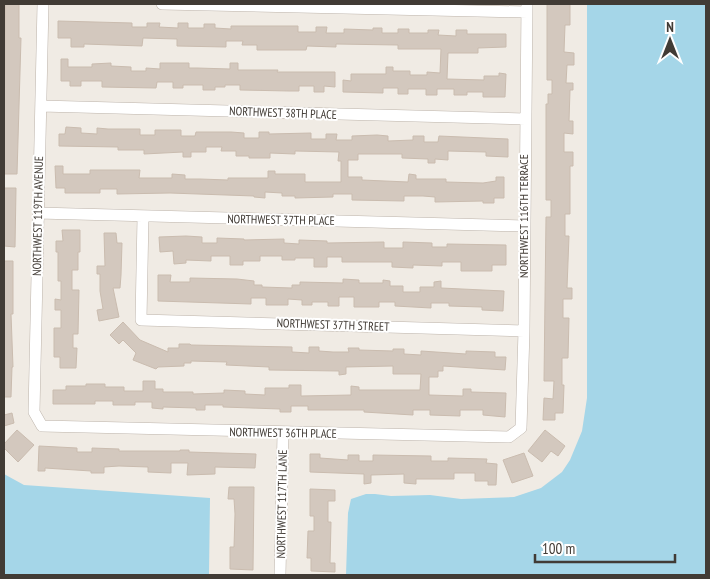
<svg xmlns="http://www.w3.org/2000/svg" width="710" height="579" font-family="'PT Sans Narrow',sans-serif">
<rect width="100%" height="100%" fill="#f0ebe4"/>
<!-- water -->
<path fill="#a5d6e8" d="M587 4H706V575H346L348 513 351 499 366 494H375L391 496 430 495 461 499 514 497 541 488 562 472 570 460 582 431 587 398Z
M4 474 24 485 210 498 209 575H4Z"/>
<!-- building -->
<path fill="#d3c8be" stroke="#cabcaf" d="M5 4H19V38H21L17 174H4Z
M547 4H570V25H565L564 52 574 53V65H567L566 83H573V90H570L569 121H573V134L564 133V152H573V166H570V214H565V236H569L567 288H572V299H563V318H569L568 358H562V385H564L563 413H555V420H543L544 398 553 399 554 381H544L546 217H551V200H546V104H548V94H552V80H547Z
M58 21 132 23V27H147V23H160L159 27 178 28V23H188V28H204V24H215V28L231 29V26H298V32H316V27H327L326 33H344V29L373 30V28H382V33H398V29H409V33H428V30H439L438 35 456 36V30H467V34H506V47L478 48V53H448L447 79 484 80V76H499V73L506 74 505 97H483V92H467V95H454V89H437V95H426V89H408V94H398V88H383V93L343 92V80L351 81V74H386V67H393V71H410V75H427V72L440 73 441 49H398V45L336 44V47L307 46 306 50H257V45H242L243 41H226V47L177 46V39L143 38 142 46 84 44V47H71V38H58Z
M61 59H68V67H92V64L111 63V66L131 67V71H146V68L160 69V63H189V68H197L230 69V63H238V70H278L277 72H335V87L324 86V92H314V86H299V91H289L240 90V85H225V87H215V90H203V85H183V88H173V82H157L156 88 102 87V81H81V86H70V81H61Z
M66 127 81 128V133L97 134V128L108 129H140V135H155V130H181V136H195L196 132H231L244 133V138H259V132H269V134L311 133V139H326V134H337L336 140H352V136L377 135 388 136V141L413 140V136H424V142H438L439 136 508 139V157L486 156V152L448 151V160L435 159V163H428V159L402 158V154H358V160H348V177H362V180L408 182 409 174 416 175V179H446V182L483 183 496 181V177H504V198H494V203H483V201L435 202V197L423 196H404V201L352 200V194H333V197L295 198V196H282V193L265 192V198L254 197V196L170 193 117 194V189H100V193H65V188H56L55 166H63V174H90V170H140L139 178H172V174L185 175V179H200L228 180V178H268V171H275V174H305V182H341V161H338L339 152 295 151V154L270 153V158H249V156H236V151H221L222 147H206V152H191V157H183V152L144 154V150H118V147L59 146V134H65Z
M4 188H16L15 247 4 246Z
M62 230H80V252H78V270H72V290H79L78 334H73V348H77L76 368H60V357H54V328H61V310H55V299L61 300V281H58V252H56V241H63Z
M104 233H116L117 243H122L121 275 120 288H113L119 317 99 321 97 310 103 309 100 291V274H97V266H105Z
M186 236 202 237V243H217V238L244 239V240L284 239V243L299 244V240L327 241V243L384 242V248H403V242L432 243V247H447V244L506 245V265H492V271H461V262H442V266L413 265V268L392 267V262H342V257H327V267H314V258H295V260H282V256H260V261H243V265H230V256H211V261L186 260V263L174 264 173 251 160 252 159 237Z
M4 261H13V314H11L13 367H12L11 397H4Z
M158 275H171L170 282H190V278L237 279 254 281V285H262V287L292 288V285H300V282L343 283V279L359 280V283H383V280L390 281V286H403V292H420V287H434V282L441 281V288L504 291 503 311 482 310V307L449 306V303H431V308L395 306V302H379V307H354V297H339V306H328V302H312V305H302V300L288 299V305H266V298H251V304L158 301Z
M123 322 140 340 168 352V348H179V344H190L191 345 292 347V352L309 353V347H319V351L333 352H349L348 348H359V350L393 351V349H404V354L421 355V351L466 354V351L495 352V357H506L505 370 443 366V371H438V377H429V395L463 396V389H471V392L506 393 505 417 483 415V410H460V416L430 415V410H413V415L364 412V410H308V406H291V412H280V409L223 407V405H205V410H196V408L163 407V409L152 408V402H135V405H113V401H95V404H53V390H66V386H86V384H105V387H124V391H143V381H155V389H163V392H193V394L224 393V390L245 391V394L265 395V388H289V385H301V396L351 395V386L359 387V390H420L421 374H393V366L346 367V374L339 375V371L269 370V367L226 365 227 362 191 361V363H184V366L158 367 156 369 133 360 136 353 123 340 119 344 110 335Z
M12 413 14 423 4 426V415Z
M17 430 34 445 18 462 4 448V444Z
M545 430 565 446 558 456 551 451 542 462 528 451Z
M39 446 77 448V452H92V448L119 449V451H180V450H189V452L256 454 255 468 215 467V474L187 475 188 463H171V473L148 472V467L119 466 104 467V473H91V471L45 468V471H38Z
M524 453 533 476 512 483 503 460Z
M310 454H320V458L348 460V455H359V461H373V455L431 456V461H448V458L487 459 486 463 497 464 496 485H488V481H475V473H454V479H416V484L404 483V474L371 475V483L364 484V474L310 472Z
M229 487H254L253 570 230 569V547H234L235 514 234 499H228Z
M310 489 335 490V501H328V522H331L330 563H335V572L311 571V558H307L308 531H314V516H310Z"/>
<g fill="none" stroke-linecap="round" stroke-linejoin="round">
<!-- street casing -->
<g stroke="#bdb4ab" stroke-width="12">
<path id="street" d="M43 4 34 412 42 426 509 437 521 428 524 331 527 4
M162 4 527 12
M41 106 525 119
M38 213 524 226
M143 217 141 320 524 331
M280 575 283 433"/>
</g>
<!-- street -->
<use href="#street" stroke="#fff" stroke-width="11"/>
</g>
<g text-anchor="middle" stroke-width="4" stroke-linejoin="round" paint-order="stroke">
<!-- street labels -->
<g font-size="12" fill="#413b35" stroke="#fff">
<text transform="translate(283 113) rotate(2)" y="4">NORTHWEST 38TH PLACE</text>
<text transform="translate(38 216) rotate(-89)" y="4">NORTHWEST 119TH AVENUE</text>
<text transform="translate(524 216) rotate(-90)" y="4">NORTHWEST 116TH TERRACE</text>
<text transform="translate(281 220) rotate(1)" y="4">NORTHWEST 37TH PLACE</text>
<text transform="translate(333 325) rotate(2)" y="4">NORTHWEST 37TH STREET</text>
<text transform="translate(283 433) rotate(1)" y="4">NORTHWEST 36TH PLACE</text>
<text transform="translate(282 504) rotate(-89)" y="4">NORTHWEST 117TH LANE</text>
</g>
</g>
<!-- border -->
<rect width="710" height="579" fill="none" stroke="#413b35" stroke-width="10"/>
<!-- north arrow -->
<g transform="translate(670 40)" stroke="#ffffff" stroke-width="4" paint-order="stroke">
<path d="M0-4L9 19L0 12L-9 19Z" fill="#413b35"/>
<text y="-8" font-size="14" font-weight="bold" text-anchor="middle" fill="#413b35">N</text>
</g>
<!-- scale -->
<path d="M535 554v8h140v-8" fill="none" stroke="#413b35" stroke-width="2.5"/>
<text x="542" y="554" font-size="15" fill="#413b35" stroke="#ffffff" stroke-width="4" paint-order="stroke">100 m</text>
</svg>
